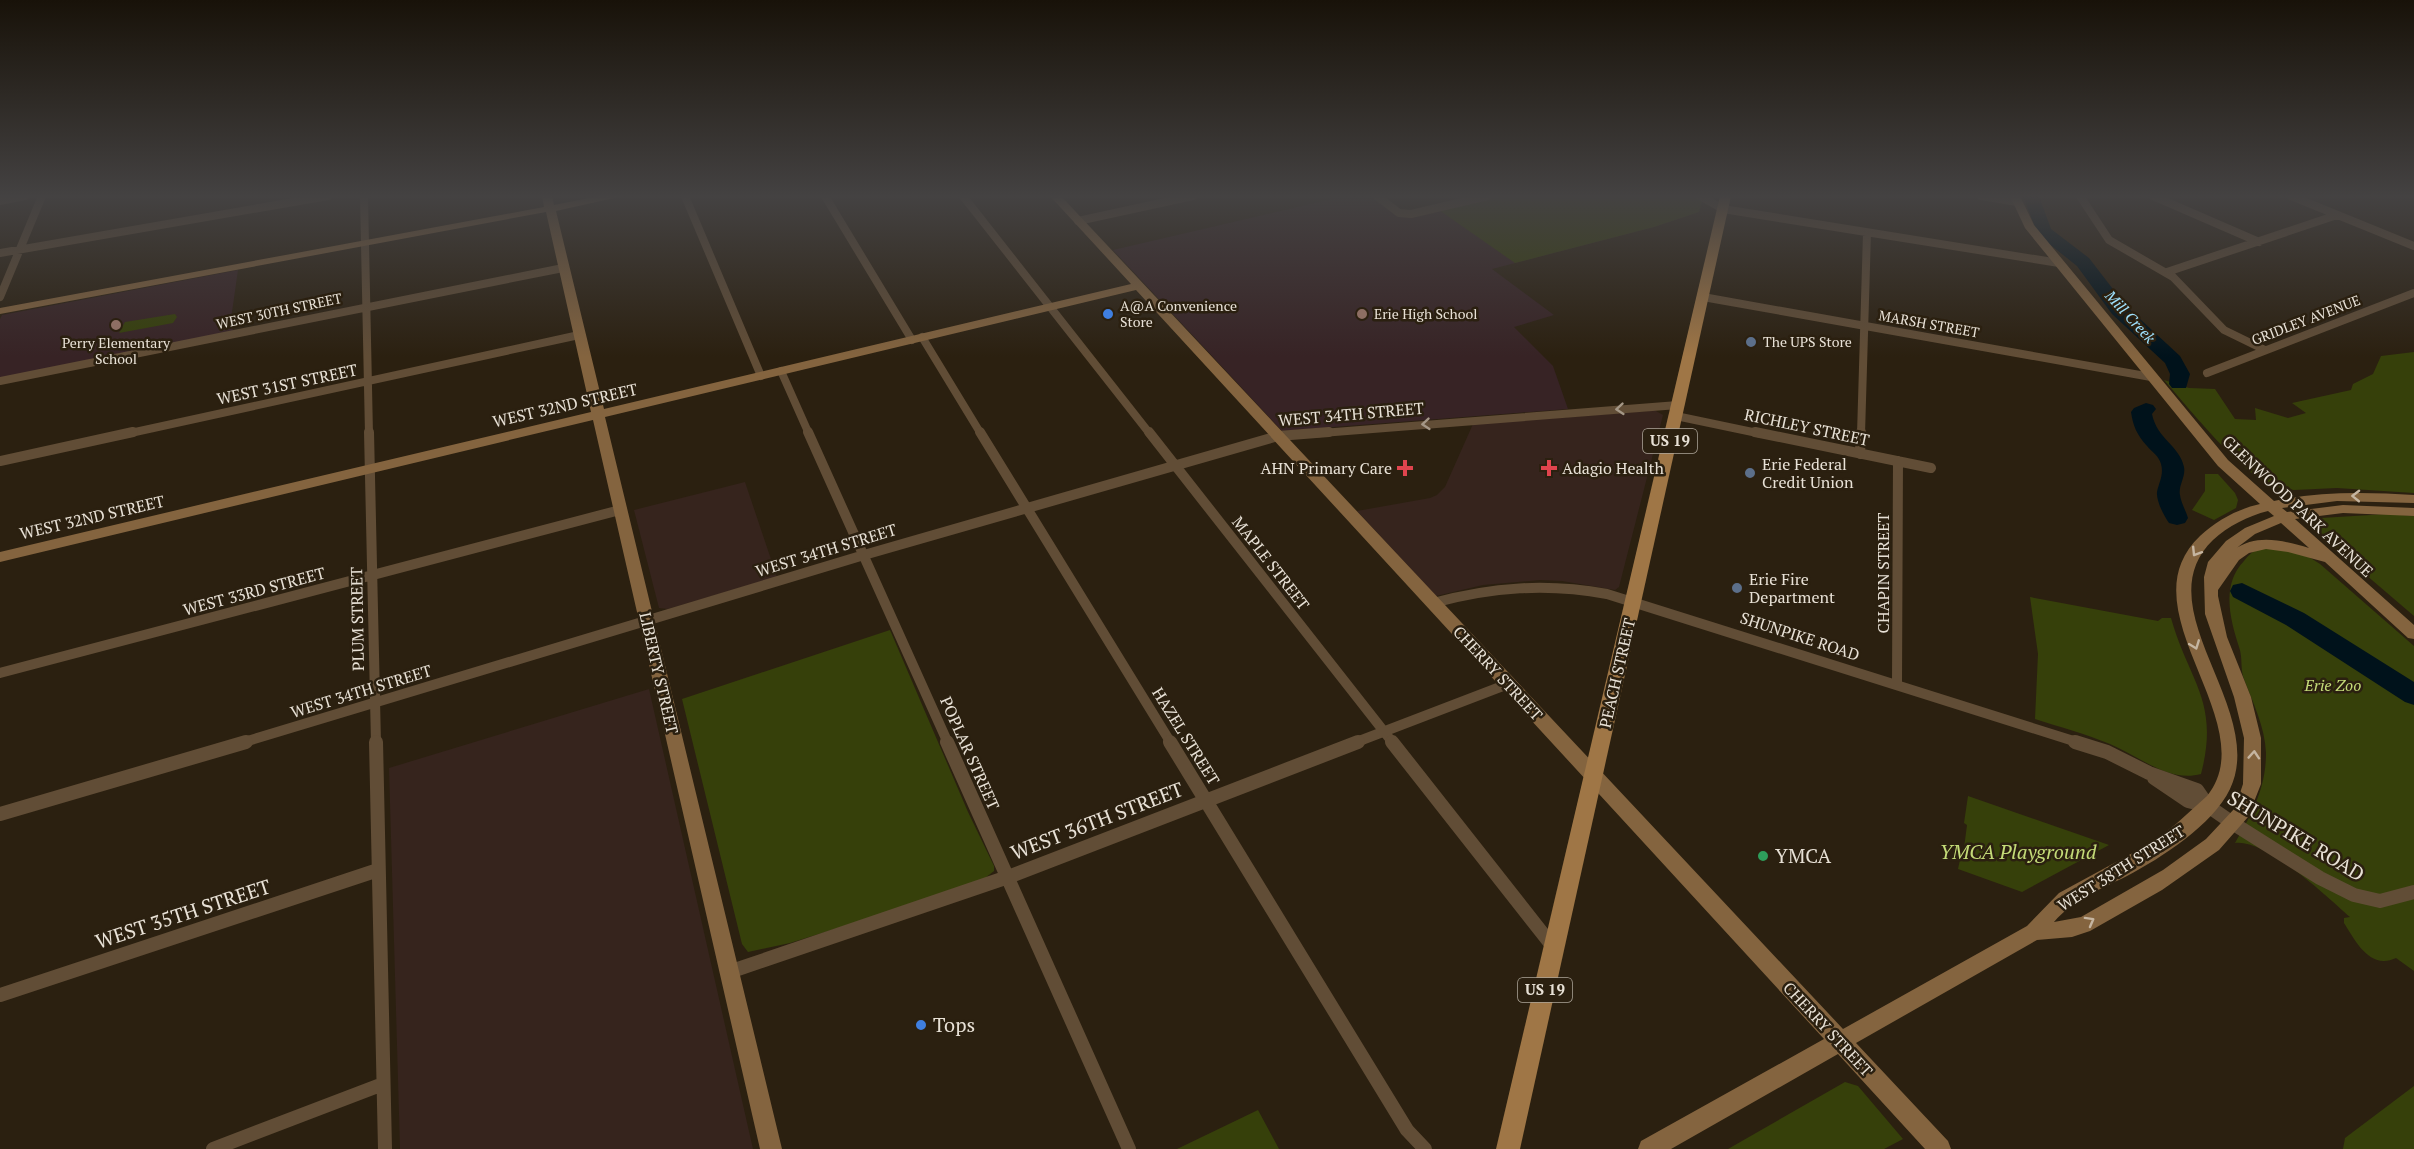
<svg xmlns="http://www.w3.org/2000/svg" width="2414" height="1149" font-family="'PT Serif',serif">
<rect width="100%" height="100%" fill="#2b2010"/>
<!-- commercial -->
<path fill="#36241d" d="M1649 411H1656L1663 415 1619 587 1615 590 1562 581 1540 580 1483 585 1436 596 1357 511 1430 498 1437 495 1445 487 1473 424Z
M745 482 777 577 668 609 659 608 634 510Z
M649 689 753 1149H400L389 768Z"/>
<!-- education -->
<path fill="#372325" d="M1345 196H1372L1395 213 1418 216 1499 196H1694L1699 212 1654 227 1492 269 1554 315 1514 327 1553 366 1568 409 1282 431 1113 250Z
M238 270 231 319 233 331 0 378V319L2 315Z"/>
<!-- green -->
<path fill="#36400a" d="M1499 196H1694L1702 201 1699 212 1654 227 1515 263 1439 210Z
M175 314 177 317 173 323 119 333 125 322Z
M2414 352V493L2337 488 2294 490 2278 487 2277 488C2243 477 2189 408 2164 380L2189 388 2215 389 2235 419 2256 420 2255 408 2288 418 2306 413 2292 403 2351 390 2353 384 2373 374 2381 356Z
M2205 474H2218L2235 493 2238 500 2236 508 2214 520 2192 510 2205 491Z
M2387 514 2414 516V616L2324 539H2321L2312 526 2315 521 2321 518Z
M2276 548 2309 557 2320 564 2414 646V971L2396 958C2370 970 2356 942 2344 923V918L2350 917C2326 896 2267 839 2235 843 2252 814 2266 788 2266 753 2265 727 2253 703 2244 679 2240 669 2243 658 2239 647 2230 619 2221 585 2244 561 2247 557 2252 551 2258 550 2263 548 2270 548 2276 548Z
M2030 597 2158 621 2162 618H2171C2189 682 2220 701 2201 774 2169 783 2139 756 2110 744 2086 734 2060 727 2035 719L2038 654Z
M890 630 968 812 994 866V871L985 878 924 901 790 943 748 952 742 944 682 699Z
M1968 796 2109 845 2022 892 1958 869 1961 855 1963 856 1967 825 1964 823Z
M1845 1082 1858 1086 1903 1139 1884 1149H1728Z
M2414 1086V1149H2343L2345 1138Z
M1258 1110 1279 1149H1177Z"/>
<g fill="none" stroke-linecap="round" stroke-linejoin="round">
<!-- river -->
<path fill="#00121b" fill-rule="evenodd" d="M2023 196H2039L2051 229 2089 258 2126 306 2180 356 2190 374 2186 388H2172L2169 384 2170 374 2165 363 2112 314 2077 266 2038 235Z
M2146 403 2153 405 2156 409 2152 414C2157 439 2180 446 2184 467 2186 477 2178 486 2180 495 2181 503 2186 511 2188 518L2185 523 2177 525 2169 523C2164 516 2156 501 2157 492 2159 482 2164 475 2161 464 2159 456 2152 452 2147 446 2137 435 2133 426 2131 412L2134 408Z
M2242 583 2304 613 2414 682V705L2405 702 2286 625 2233 597 2230 591 2233 585Z"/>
<!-- street-far2 -->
<path stroke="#614d36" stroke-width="8" d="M364 196 369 434
M685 196 761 376
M825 196 912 340
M963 196 1150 434
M1377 196 1399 213 1411 214 1488 196
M1700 196 1723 209 2059 263
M1981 196 2017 202
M2080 196 2109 240 2173 277 2224 330 2265 350
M2153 196 2259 242
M2291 196 2414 246
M0 201 25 196
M1078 221 1193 196
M0 253 328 196
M2167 272 2337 215
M0 297 42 196
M1703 297 2151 377
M922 337 981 434
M781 371 809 434
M2207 373 2414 293
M0 381 563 268
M1676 416 1762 434
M126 434 579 335
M1309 434 1678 405
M1861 434 1867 233"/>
<!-- street-far1 -->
<path stroke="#614d36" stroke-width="10" d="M369 432 376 743
M808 432 948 743
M980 432 1171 743
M1149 432 1393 743
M1755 432 1931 468
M1860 454 1861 432
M0 461 133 432
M1433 603C1492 587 1547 583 1607 594L2080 743
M0 673 620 510
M1897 684 1898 461
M241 743 864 555 1278 436 1329 432
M1354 743 1508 684"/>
<!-- street -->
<path stroke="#614d36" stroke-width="14" d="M376 742 385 1149
M947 742 1129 1149
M1170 742 1407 1130 1425 1149
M1392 742 1554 948
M2075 742 2107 752 2149 773 2197 790 2208 806 2234 824 2320 878 2354 895 2380 901 2414 892
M2154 778 2188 801 2208 806
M0 814 246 742
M729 972 1008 877 1358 742
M0 995 378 870
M213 1149 383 1084"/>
<!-- secondary -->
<path fill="#84643f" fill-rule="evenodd" d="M542 196H552L554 205 599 196H623L556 211 604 409 1131 284 1050 196H1061L1843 1029 2027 926 2059 893 2151 843 2176 824 2207 796C2266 723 2122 610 2200 536 2217 520 2238 509 2260 504L2218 466 2025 228 2010 196H2020L2034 225 2228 460 2274 501C2320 491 2367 492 2414 495V503L2337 501 2282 508 2287 512 2343 505 2414 508V516L2343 513 2295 519 2414 625V639L2408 638 2325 562 2288 552 2266 549 2249 553 2239 560 2218 590V596L2227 637 2251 697 2261 738V784L2248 817 2219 850 2162 890 2090 931 2072 937 2037 940 1856 1043 1948 1141 1951 1149H1925L1838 1054 1671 1149H1638L1641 1141 1824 1039 1136 290 605 417 782 1149H760L593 420 0 562V552L591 412 546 212 0 314V308L544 207ZM2268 511 2274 516 2245 528 2226 541 2208 562 2204 577 2205 614 2234 697 2244 738 2243 784 2235 808 2206 839 2163 870 2081 917 2054 922C2074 899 2101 889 2127 876 2161 858 2213 825 2230 789 2268 709 2143 608 2213 540 2228 526 2248 516 2268 511ZM2281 523 2309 548C2285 541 2256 533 2234 550L2255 534Z"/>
<!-- primary -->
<path fill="#9f7646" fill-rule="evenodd" d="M1720 196H1731L1520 1149H1496Z"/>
</g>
<!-- one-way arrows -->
<defs><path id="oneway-chevron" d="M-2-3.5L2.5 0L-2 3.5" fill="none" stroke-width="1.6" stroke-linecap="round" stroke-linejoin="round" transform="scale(1.5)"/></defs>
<g stroke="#a49786">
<use href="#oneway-chevron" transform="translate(1620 409) rotate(175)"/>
<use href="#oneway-chevron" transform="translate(1426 424) rotate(175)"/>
</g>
<g stroke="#c5b5a1">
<use href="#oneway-chevron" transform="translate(2356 496) rotate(-179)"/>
<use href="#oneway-chevron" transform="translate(2196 552) rotate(122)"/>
<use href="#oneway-chevron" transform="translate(2195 645) rotate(69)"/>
<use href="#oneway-chevron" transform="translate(2254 755) rotate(-86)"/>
<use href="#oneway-chevron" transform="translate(2090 921) rotate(-29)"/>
</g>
<!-- sky -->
<linearGradient id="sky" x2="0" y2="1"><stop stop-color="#181209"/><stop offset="0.55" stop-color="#444242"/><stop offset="1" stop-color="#444242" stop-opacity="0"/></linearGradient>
<rect width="2414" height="357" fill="url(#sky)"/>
<!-- markers -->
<g fill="#3f7fe0" stroke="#2b2010" stroke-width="2">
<circle cx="1108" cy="314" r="6"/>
<circle cx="921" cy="1025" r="6"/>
</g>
<g fill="#8d6e63" stroke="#2b2010" stroke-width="2">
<circle cx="1362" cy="314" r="6"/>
<circle cx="116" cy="325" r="6"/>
</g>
<g fill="#5c6f8a" stroke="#2b2010" stroke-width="2">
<circle cx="1751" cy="342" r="6"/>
<circle cx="1750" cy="473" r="6"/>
<circle cx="1737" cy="588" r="6"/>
</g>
<g fill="#e0444e" stroke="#2b2010" stroke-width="2">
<path d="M1402 459h6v6h6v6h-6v6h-6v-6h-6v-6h6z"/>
<path d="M1546 459h6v6h6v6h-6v6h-6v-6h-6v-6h6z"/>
</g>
<circle fill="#2e9e5b" stroke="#2b2010" stroke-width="2" cx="1763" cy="856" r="6"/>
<g text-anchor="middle" stroke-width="5" stroke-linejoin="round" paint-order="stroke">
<!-- far-poi labels -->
<g font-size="14" fill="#e8e1d6" stroke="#2b2010" text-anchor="start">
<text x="1120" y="311">A@A Convenience<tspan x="1120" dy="16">Store</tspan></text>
<text x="1374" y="319">Erie High School</text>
<text x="1763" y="347">The UPS Store</text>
<text x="116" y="348" text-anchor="middle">Perry Elementary<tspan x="116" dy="16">School</tspan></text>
</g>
<!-- far-street labels -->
<g font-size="14" fill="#e8e1d6" stroke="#2b2010">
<text transform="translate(279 311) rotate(-12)" y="5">WEST 30TH STREET</text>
<text transform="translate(2306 320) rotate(-21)" y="5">GRIDLEY AVENUE</text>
<text transform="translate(1929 324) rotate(10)" y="5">MARSH STREET</text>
</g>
<!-- far-water labels -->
<g font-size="15" font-style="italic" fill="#9fe1fd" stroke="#2b2010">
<text transform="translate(2130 317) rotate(47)" y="5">Mill Creek</text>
</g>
<!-- shield labels -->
<g fill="#2b2010" stroke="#afa79b" stroke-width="1.5">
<rect x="1643" y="429" width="54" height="24" rx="4.5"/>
<rect x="1518" y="978" width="54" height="24" rx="4.5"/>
</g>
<g font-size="15" font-weight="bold" fill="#e8e1d6">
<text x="1670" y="446">US 19</text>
<text x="1545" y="995">US 19</text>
</g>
<!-- street labels -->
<g font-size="16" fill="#e8e1d6" stroke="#2b2010">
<text transform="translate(287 384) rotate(-12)" y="6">WEST 31ST STREET</text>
<text transform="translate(565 405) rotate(-13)" y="6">WEST 32ND STREET</text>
<text transform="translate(1351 414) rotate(-5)" y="6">WEST 34TH STREET</text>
<text transform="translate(1807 427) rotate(12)" y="6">RICHLEY STREET</text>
<text transform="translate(2298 506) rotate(43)" y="6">GLENWOOD PARK AVENUE</text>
<text transform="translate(92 517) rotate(-13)" y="6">WEST 32ND STREET</text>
<text transform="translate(826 550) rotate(-17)" y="6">WEST 34TH STREET</text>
<text transform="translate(1271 563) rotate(52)" y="6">MAPLE STREET</text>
<text transform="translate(1883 573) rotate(-90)" y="6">CHAPIN STREET</text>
<text transform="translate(254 591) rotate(-15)" y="6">WEST 33RD STREET</text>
<text transform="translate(357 619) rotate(-91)" y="6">PLUM STREET</text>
<text transform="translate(1800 636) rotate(18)" y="6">SHUNPIKE ROAD</text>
<text transform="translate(659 673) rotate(77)" y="6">LIBERTY STREET</text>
<text transform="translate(1498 673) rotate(47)" y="6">CHERRY STREET</text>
<text transform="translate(1617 673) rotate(-77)" y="6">PEACH STREET</text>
<text transform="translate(361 691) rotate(-17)" y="6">WEST 34TH STREET</text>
<text transform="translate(1186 736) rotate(58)" y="6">HAZEL STREET</text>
<text transform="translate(970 753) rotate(66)" y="6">POPLAR STREET</text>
<text transform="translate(2121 868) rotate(-32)" y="6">WEST 38TH STREET</text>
<text transform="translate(1828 1029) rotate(47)" y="6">CHERRY STREET</text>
</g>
<!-- poi labels -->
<g font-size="16" fill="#e8e1d6" stroke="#2b2010" text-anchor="start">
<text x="1762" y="470">Erie Federal<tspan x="1762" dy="18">Credit Union</tspan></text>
<text x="1392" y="474" text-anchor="end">AHN Primary Care</text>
<text x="1562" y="474">Adagio Health</text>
<text x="1749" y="585">Erie Fire<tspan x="1749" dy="18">Department</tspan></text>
</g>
<!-- park labels -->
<g font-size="16" font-style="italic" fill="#c4db78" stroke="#2b2010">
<text x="2333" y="691">Erie Zoo</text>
</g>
<!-- near-street labels -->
<g font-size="20" fill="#e8e1d6" stroke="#2b2010">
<text transform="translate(1097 821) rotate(-21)" y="7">WEST 36TH STREET</text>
<text transform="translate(2296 836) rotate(31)" y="7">SHUNPIKE ROAD</text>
<text transform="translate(183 914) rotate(-18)" y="7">WEST 35TH STREET</text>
</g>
<!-- near-park labels -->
<g font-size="20" font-style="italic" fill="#c4db78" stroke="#2b2010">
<text x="2018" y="859">YMCA Playground</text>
</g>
<!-- near-poi labels -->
<g font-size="20" fill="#e8e1d6" stroke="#2b2010" text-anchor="start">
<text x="1775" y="863">YMCA</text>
<text x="933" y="1032">Tops</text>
</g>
</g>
</svg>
